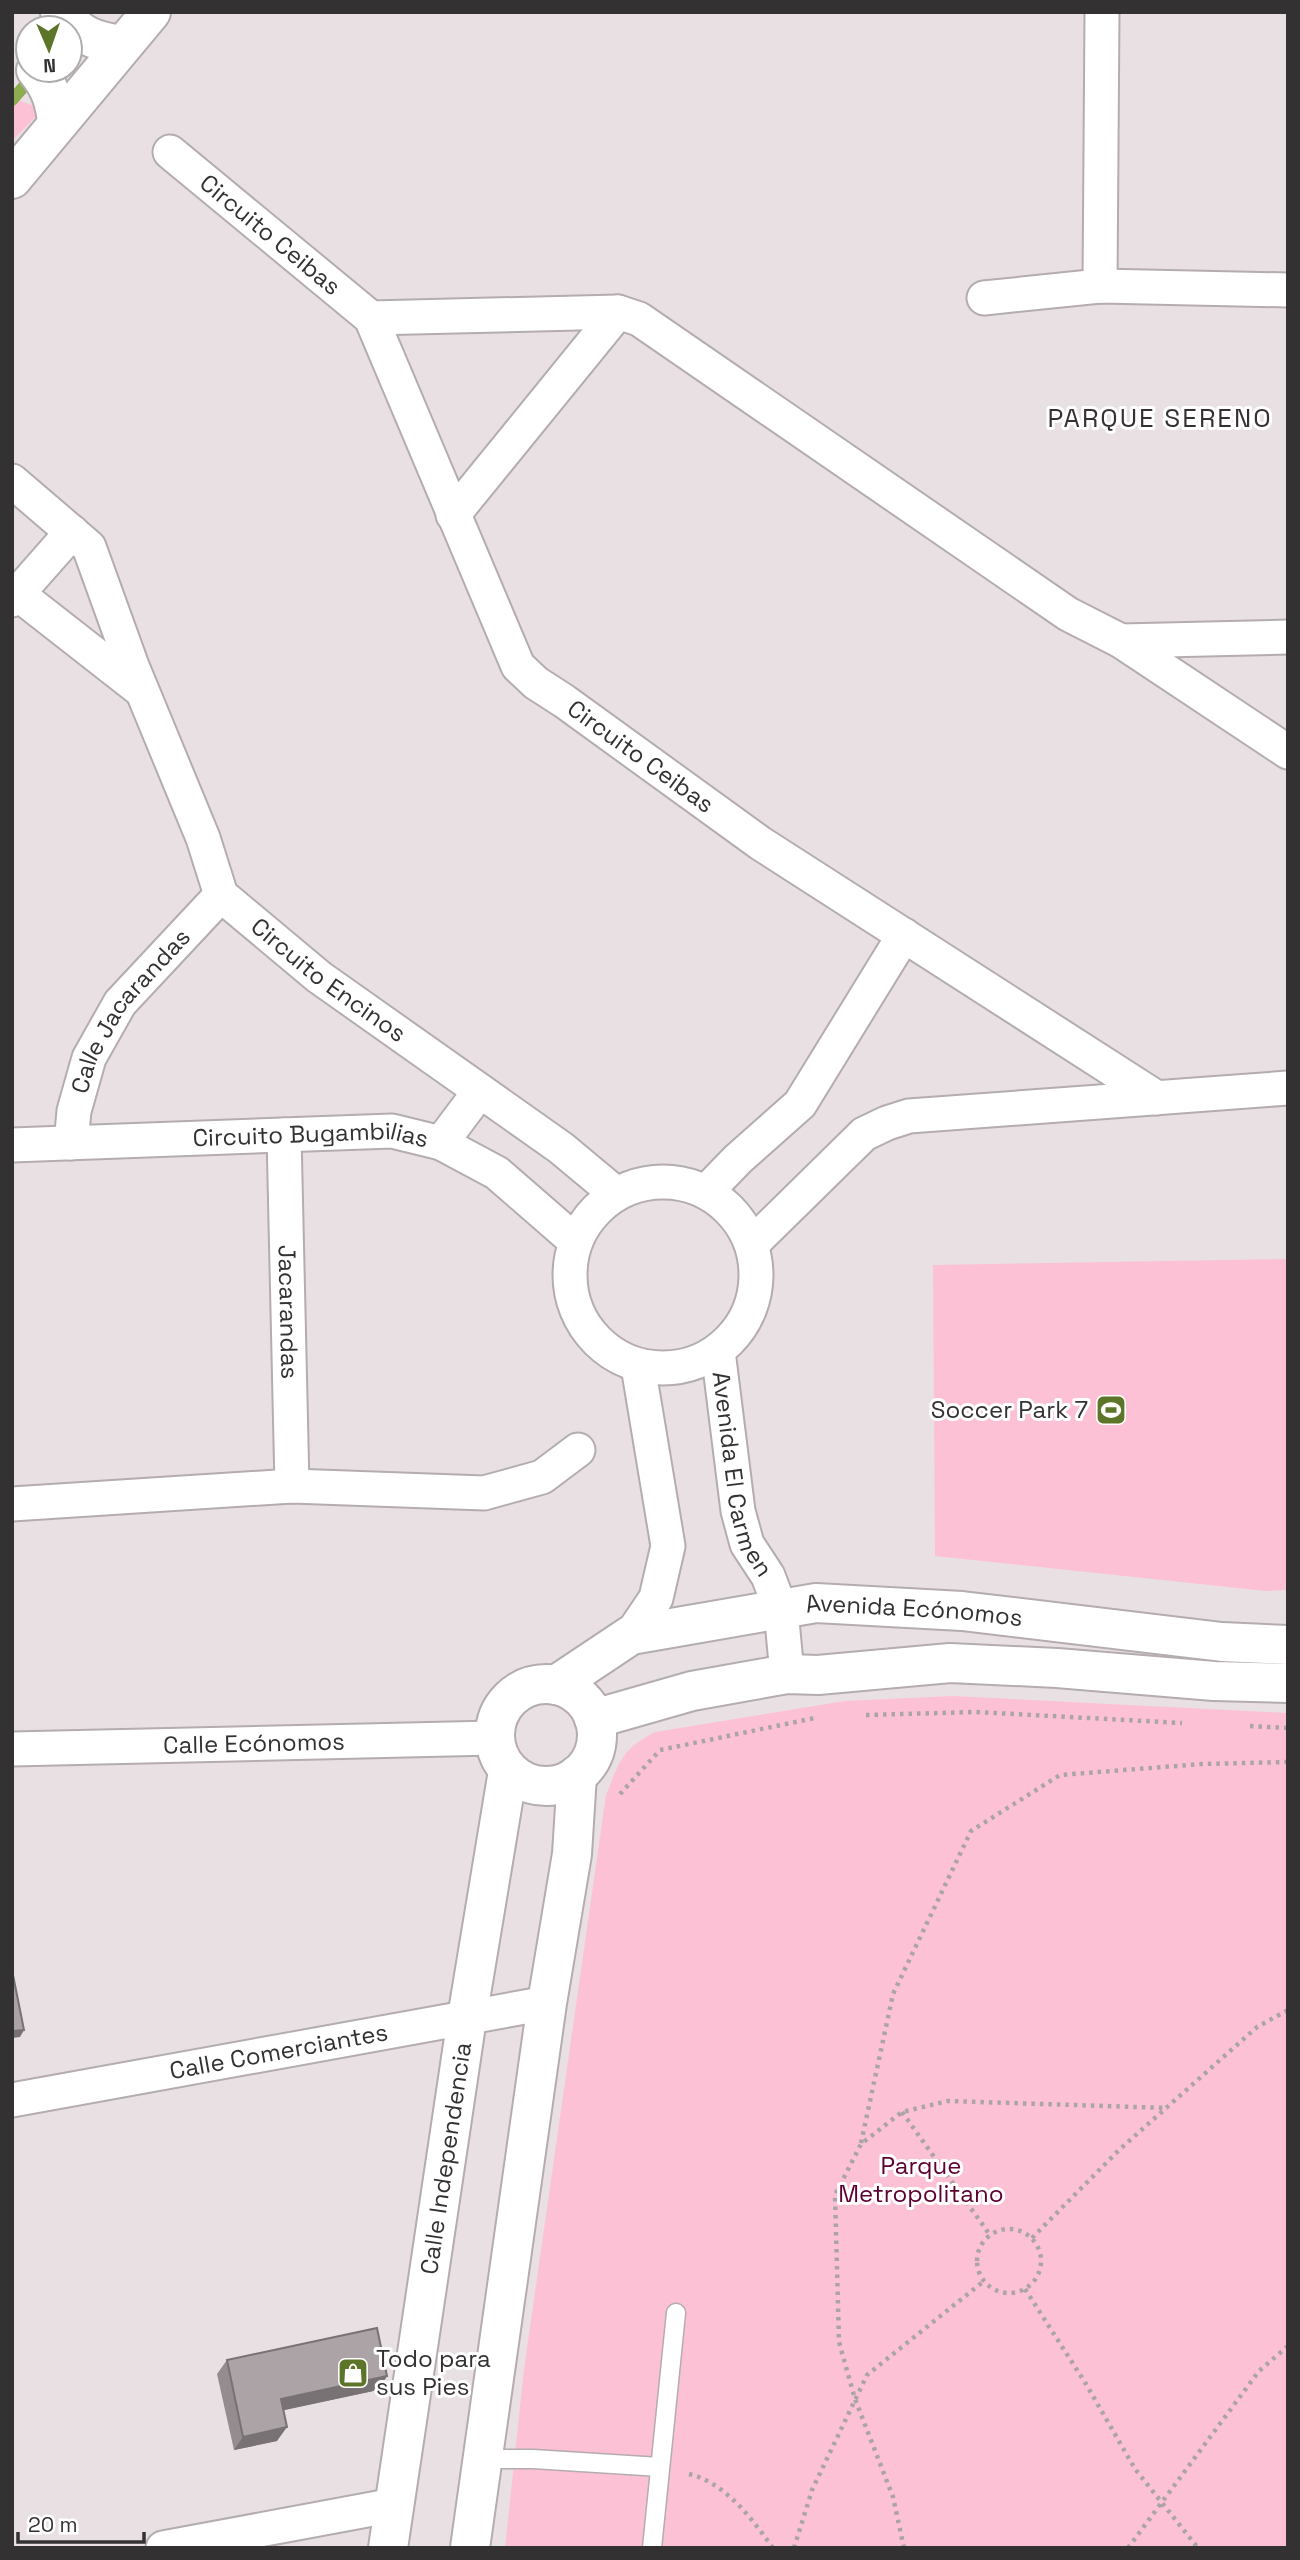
<svg xmlns="http://www.w3.org/2000/svg" width="1300" height="2560" font-family="'Space Grotesk',sans-serif">
<rect width="100%" height="100%" fill="#e9e0e3"/>
<!-- green -->
<path fill="#fdc1d5" d="M12 98 43 109 12 141Z
M1288 1259V1590L1266 1591 935 1556 933 1265Z
M953 1696 1288 1713V2548H505L524 2369 606 1795C620 1761 621 1750 655 1732L845 1701Z"/>
<g fill="none" stroke-linecap="round" stroke-linejoin="round">
<!-- stream -->
<path stroke="#8cac4f" stroke-width="12" d="M12 100 35 74"/>
<!-- lane casing -->
<g stroke="#b4acae" stroke-width="21">
<path id="lane" d="M483 2459H533L660 2467
M652 2548 676 2313"/>
</g>
<!-- street casing -->
<g stroke="#b4acae" stroke-width="37">
<g id="street">
<path id="s1" d="M170 152 371 318 518 666 536 683 564 701 760 843 1157 1098"/>
<path d="M1100 286 1102 12"/>
<path d="M984 298 1100 286 1288 290"/>
<path d="M371 318 618 312 639 319 1068 614 1121 641 1288 752"/>
<path id="s2" d="M12 481 89 547 132 666 203 838 221 895 319 977 561 1148 615 1193"/>
<path d="M453 515 618 312"/>
<path d="M18 594 142 691"/>
<path d="M12 600 72 532"/>
<path d="M1121 641 1288 637"/>
<path id="s3" d="M284 1135 292 1486"/>
<path id="s4" d="M71 1143 74 1111 89 1058 120 1003 221 895"/>
<path d="M441 1143 480 1091"/>
<path id="s5" d="M12 1145 392 1131 441 1143 497 1173 574 1240"/>
<circle cx="663" cy="1275" r="93"/>
<path d="M706 1192 738 1159 800 1104 904 935"/>
<path d="M752 1244 864 1134 887 1123 909 1116 1288 1088"/>
<path id="s6" d="M718 1351 738 1511 747 1544 768 1576 781 1610 787 1674"/>
<path d="M12 1504 292 1486 484 1493 542 1477 578 1450"/>
<path d="M631 1635 656 1598 668 1546 638 1366"/>
<path id="s7" d="M12 1749 494 1738"/>
<path id="s8" d="M12 2100 547 2003"/>
<path d="M163 2548 394 2505"/>
</g>
</g>
<!-- secondary casing -->
<g stroke="#b4acae" stroke-width="42">
<g id="secondary">
<path d="M60 12C80 36 93 41 123 45"/>
<path d="M36 70C50 87 55 101 57 123"/>
<path d="M12 179 151 12"/>
<circle cx="546" cy="1735" r="51"/>
<path id="s9" d="M556 1685 631 1635 816 1603 962 1611 1222 1642 1288 1645"/>
<path d="M594 1719 692 1691 787 1674 818 1675 950 1663 1057 1668 1214 1681 1288 1683"/>
<path id="s10" d="M388 2548 467 2018 508 1771"/>
<path d="M470 2548 547 2003 572 1854 577 1775"/>
</g>
</g>
<!-- path -->
<path stroke="#aba4a7" stroke-width="4.5" stroke-dasharray="3.5 5" stroke-linecap="butt" d="M866 1715 976 1712 1182 1723
M1250 1726 1288 1728
M620 1794 660 1750 815 1718
M902 2112 990 2235
M861 2143 893 1994 971 1831 1060 1775 1202 1764 1288 1762
M977 2261a32 32 0 1 1 64 0a32 32 0 1 1-64 0Z
M1032 2238 1119 2150 1257 2027 1288 2010
M1025 2289 1086 2384 1135 2469 1198 2548
M689 2474C726 2483 752 2519 773 2548
M794 2548 812 2490 867 2375 984 2281
M904 2548 893 2497 855 2399 839 2342 835 2195 861 2144 902 2112 948 2101 1168 2108
M1128 2548 1259 2371 1288 2346"/>
<!-- lane -->
<use href="#lane" stroke="#fff" stroke-width="18"/>
<!-- street -->
<use href="#street" stroke="#fff" stroke-width="33"/>
<!-- secondary -->
<use href="#secondary" stroke="#fff" stroke-width="38"/>
</g>
<!-- wall -->
<path fill="#948c8f" d="M227 2360 387 2376 378 2390 283 2410 277 2441 234 2450 217 2374Z"/>
<!-- shaded-wall -->
<path fill="#787274" d="M24 2030 20 2037 12 2038V2031Z
M387 2376 378 2390 271 2413 281 2399Z
M287 2427 277 2441 234 2450 243 2437Z"/>
<!-- building -->
<path fill="#aca3a6" stroke="#787274" stroke-width="2" d="M12 1970 24 2030 12 2031Z
M377 2328 387 2376 281 2399 287 2427 243 2437 227 2360Z"/>
<!-- icons -->
<defs>
<g id="stadium-square" transform="scale(1.575)"><rect x="-9" y="-9" width="18" height="18" rx="4" fill="#5c7528" stroke="#fff"/><path d="M0-5a6.5 5 0 1 0 0 10a6.5 5 0 1 0 0-10ZM-3.5-1.8h7v3.6h-7Z" fill="#fff"/></g>
<g id="shop-square" transform="scale(1.575)"><rect x="-9" y="-9" width="18" height="18" rx="4" fill="#5c7528" stroke="#fff"/><path d="M-5-2.5h2.3a2.7 3.5 0 0 1 5.4 0H5L5.5 6h-11ZM-1.5-2.5h3a1.5 2.3 0 0 0-3 0Z" fill="#fff"/></g>
</defs>
<g fill-rule="evenodd">
<use href="#stadium-square" x="1111" y="1410"/>
<use href="#shop-square" x="353" y="2373"/>
</g>
<g text-anchor="middle" stroke-width="6" stroke-linejoin="round" paint-order="stroke">
<!-- street labels -->
<g font-size="24" fill="#343132" stroke="#fff">
<text dy="8" stroke="none"><textPath href="#s1" startOffset="130">Circuito Ceibas</textPath></text>
<text dy="8" stroke="none"><textPath href="#s1" startOffset="791">Circuito Ceibas</textPath></text>
<text dy="8" stroke="none"><textPath href="#s2" startOffset="611">Circuito Encinos</textPath></text>
<text dy="8" stroke="none"><textPath href="#s4" startOffset="149">Calle Jacarandas</textPath></text>
<text dy="8" stroke="none"><textPath href="#s5" startOffset="299">Circuito Bugambilias</textPath></text>
<text dy="8" stroke="none"><textPath href="#s3" startOffset="177">Jacarandas</textPath></text>
<text dy="8" stroke="none"><textPath href="#s6" startOffset="126">Avenida El Carmen</textPath></text>
<text dy="8" stroke="none"><textPath href="#s9" startOffset="376">Avenida Ecónomos</textPath></text>
<text dy="8" stroke="none"><textPath href="#s7" startOffset="242">Calle Ecónomos</textPath></text>
<text dy="8" stroke="none"><textPath href="#s8" startOffset="271">Calle Comerciantes</textPath></text>
<text dy="8" stroke="none"><textPath href="#s10" startOffset="394">Calle Independencia</textPath></text>
</g>
<!-- poi labels -->
<g font-size="24" fill="#343132" stroke="#fff" text-anchor="end">
<text x="1088" y="1418">Soccer Park 7</text>
<text x="376" y="2367" text-anchor="start">Todo para<tspan x="376" dy="28">sus Pies</tspan></text>
</g>
<!-- park labels -->
<g font-size="24" fill="#5c0131" stroke="#fff">
<text x="921" y="2174">Parque<tspan x="921" dy="28">Metropolitano</tspan></text>
</g>
<!-- neighbourhood labels -->
<g font-size="26" letter-spacing="2" fill="#373032" stroke="#fff">
<text x="1160" y="427">PARQUE SERENO</text>
</g>
</g>
<!-- border -->
<rect width="1300" height="2560" fill="none" stroke="#343132" stroke-width="28"/>
<!-- north arrow -->
<g transform="translate(49 49) rotate(178)"><circle r="33" fill="#ffffff" stroke="#aeadad" stroke-width="2"/>
<path d="M0-5L12 26L0 18L-12 26Z" fill="#5c7528"/>
<text y="-10" font-size="19" font-weight="bold" text-anchor="middle" fill="#343132">N</text>
</g>
<!-- scale -->
<path d="M18 2532v10h126v-10" fill="none" stroke="#343132" stroke-width="3.5"/>
<text x="28" y="2532" font-size="21" fill="#343132" stroke="#ffffff" stroke-width="5" paint-order="stroke">20 m</text>
</svg>
